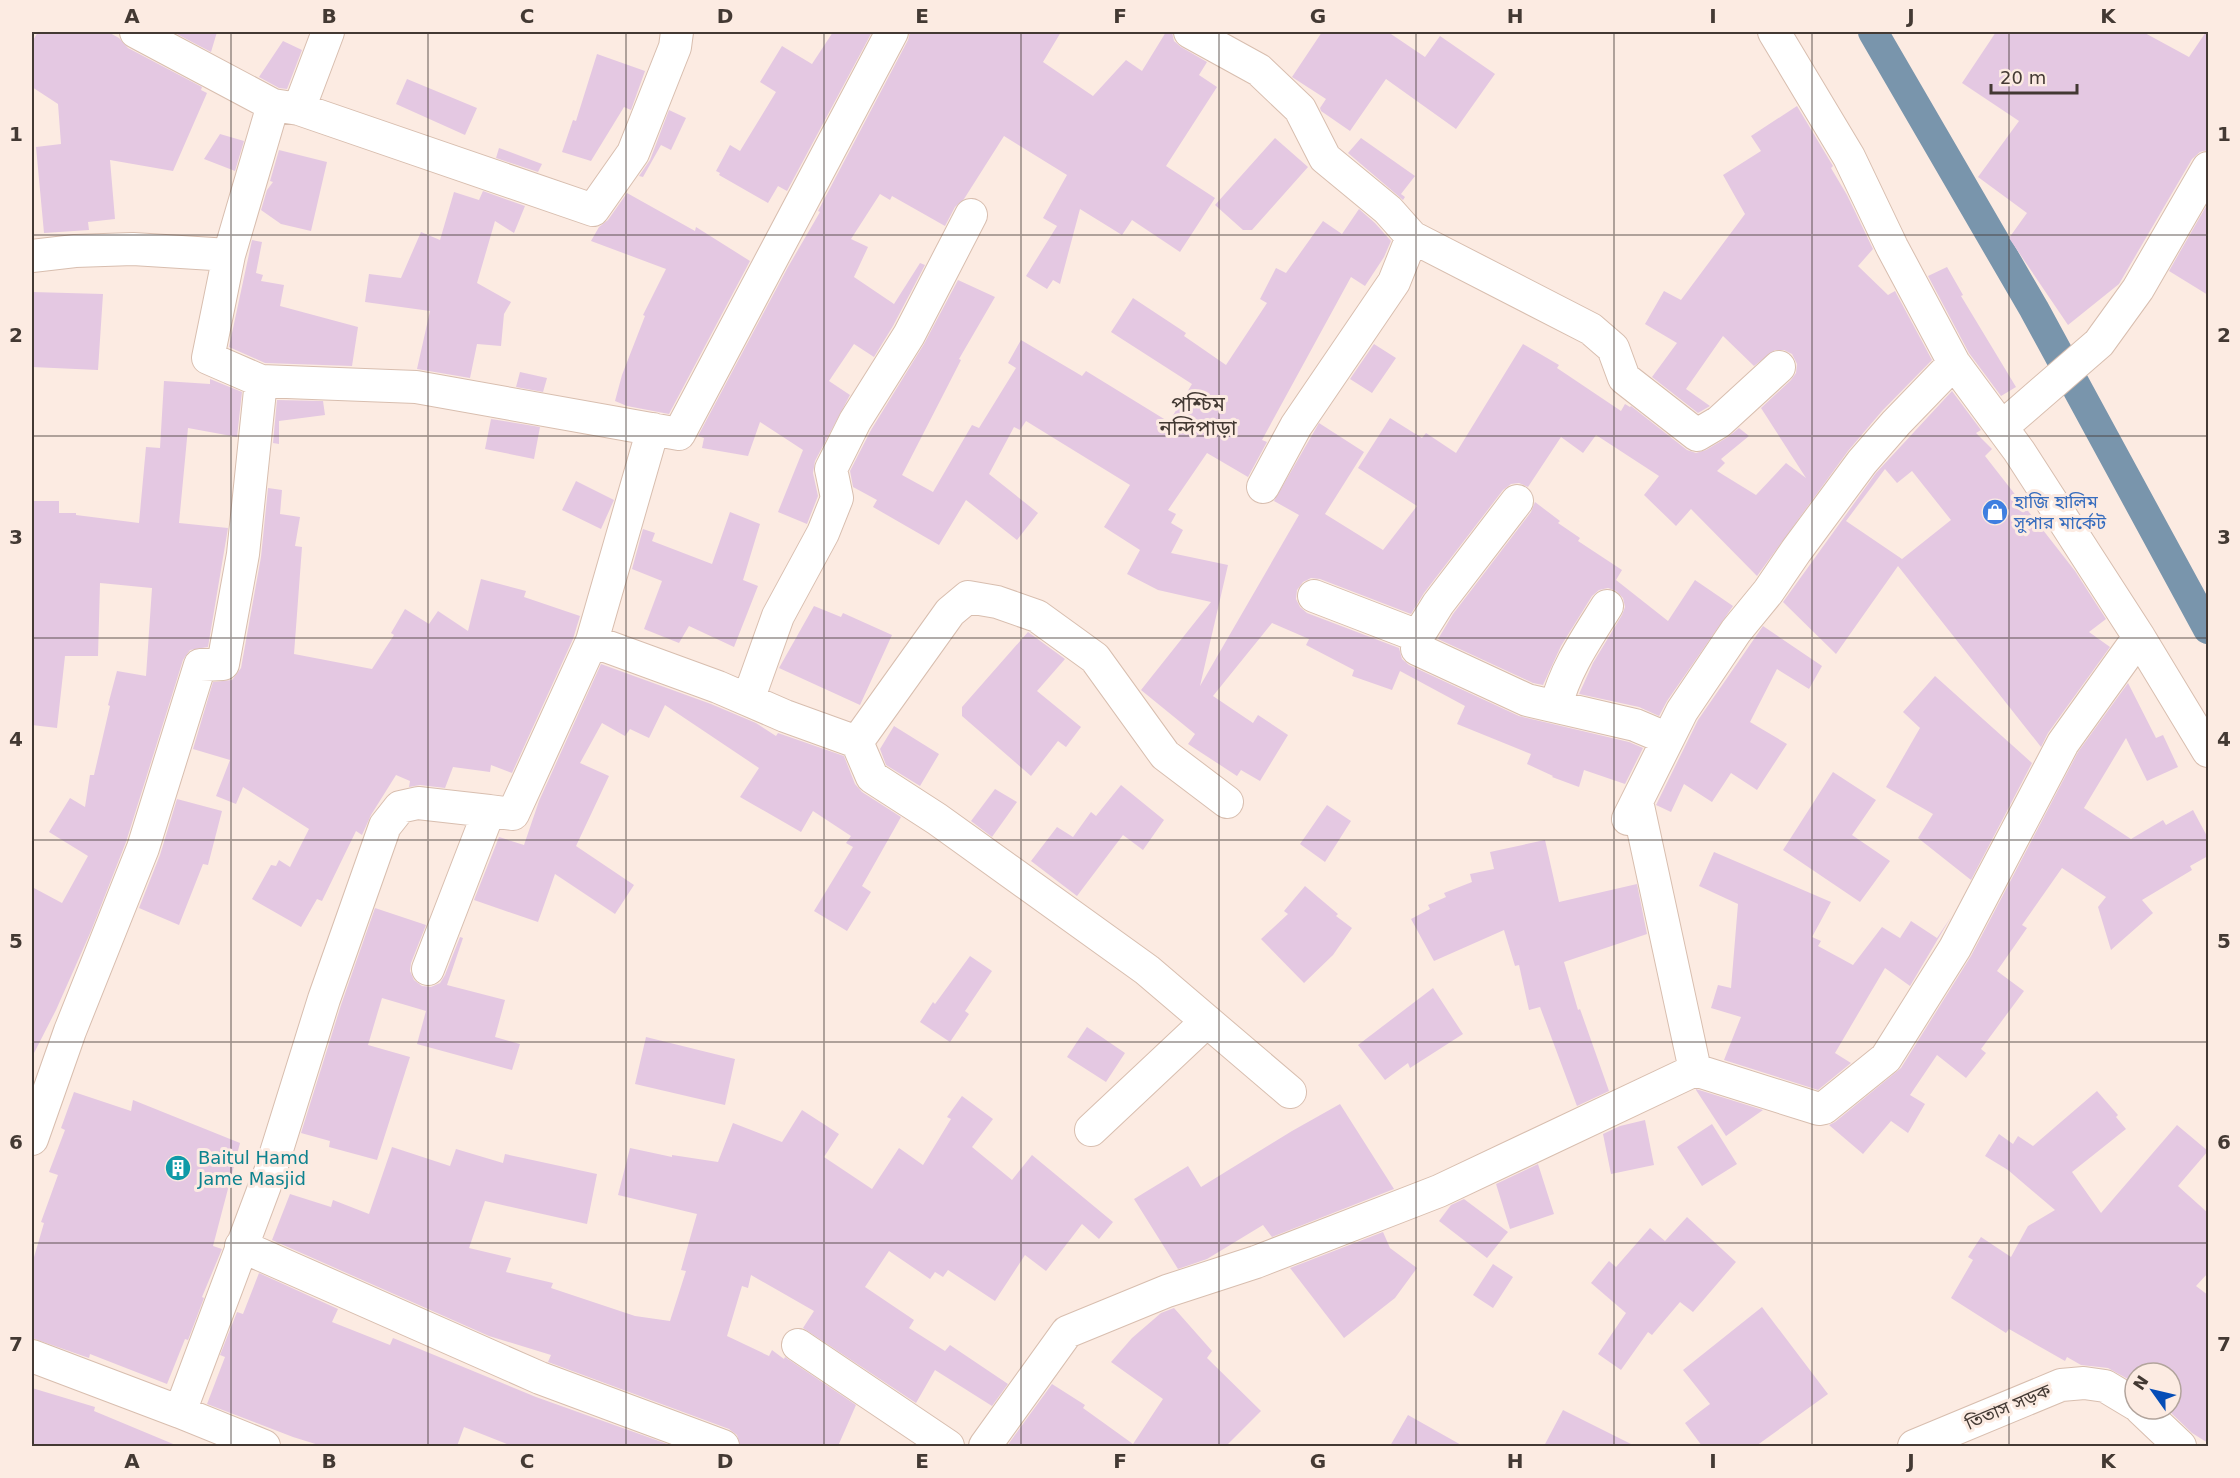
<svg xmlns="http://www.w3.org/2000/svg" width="2240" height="1478" font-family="'DejaVu Sans','Noto Sans Bengali',sans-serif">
<rect width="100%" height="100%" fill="#fcebe2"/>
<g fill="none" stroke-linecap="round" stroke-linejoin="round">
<!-- canal -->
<path stroke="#7995ac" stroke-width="30" d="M1873 32 2034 309 2208 629"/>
</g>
<!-- building -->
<path fill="#e4c8e2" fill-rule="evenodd" d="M38 32H108L119 38 128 48 202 87 201 90 207 93 173 171 110 160 115 219 88 222 89 230 44 233 36 147 61 144 58 104 32 87V42Z
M173 32H217L211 52Z
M833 32H872L787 191 778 186 768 203 719 175 720 173 716 171 730 145 740 151 776 92 760 82 782 46 812 64Z
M910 32H1061L1043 62 1093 96 1126 60 1142 71 1166 32H1172L1174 41 1181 47 1207 62 1199 75 1217 87 1166 166 1215 198 1180 252 1132 220 1122 235 1080 209 1060 284 1053 280 1047 289 1026 276 1057 226 1043 218 1067 175 1004 136 964 199 955 207 945 226 892 196 890 200 880 194 851 239 868 247 854 277 894 304 920 263 925 265 893 326 874 357 854 344 829 381 850 395 815 461 813 473 818 496 807 524 778 512 803 450 760 422 748 456 702 448 704 438 698 436 788 267 820 212 818 211 908 40Z
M1322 32H1388L1425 57 1440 36 1495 74 1456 129 1386 79 1350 131 1321 111 1320 108 1326 99 1292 77Z
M1996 32H2143L2189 57 2206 32H2208V150L2200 152 2192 159 2119 284 2068 325 2009 238 2027 213 1978 177 2019 121 1962 83Z
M283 41 302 50 287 89 279 88 259 77Z
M597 54 645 71 631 110 624 107 591 161 562 152 573 120 576 121Z
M407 79 477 108 465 135 396 104Z
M1797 106 1833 166 1831 168 1847 195 1873 249 1858 266 1888 295 1895 291 1932 360 1882 411 1848 451 1757 576 1691 509 1676 526 1644 495 1659 476 1596 435 1583 453 1561 437 1528 487 1519 483 1511 484 1503 490 1424 593 1411 614 1320 579 1311 578 1303 582 1297 590 1296 599 1300 607 1307 613 1399 648 1402 659 1409 665 1519 716 1629 742 1643 748 1625 784 1584 770 1579 787 1552 777 1553 776 1527 764 1531 754 1457 724 1465 706 1400 671 1392 690 1352 676 1354 670 1306 645 1309 639 1272 623 1213 696 1253 723 1258 715 1288 735 1260 781 1241 770 1237 776 1188 744 1195 734 1141 690 1211 602 1158 590 1127 574 1140 550 1104 527 1130 485 1026 421 1020 430 1014 427 989 474 1038 513 1017 540 966 500 939 545 873 507 877 500 853 487 850 471 871 430 924 344 958 280 995 297 959 359 961 360 902 475 933 492 972 425 979 428 1016 368 1008 363 1021 340 1082 376 1086 371 1169 422 1192 384 1111 332 1133 298 1186 333 1184 336 1226 365 1267 303 1260 299 1276 268 1286 273 1323 221 1342 234 1359 209 1375 223 1391 241 1384 257 1365 286 1351 277 1262 440 1267 442 1248 477 1207 453 1168 510 1176 514 1171 523 1183 530 1171 553 1228 565 1200 686 1299 515 1274 501 1319 423 1364 452 1325 514 1383 550 1417 506 1358 468 1390 418 1422 438 1426 433 1456 453 1523 344 1559 365 1557 368 1621 411 1625 404 1630 407 1631 406 1687 450 1696 453 1706 450 1728 437 1739 428 1749 436 1721 459 1725 463 1717 471 1756 495 1786 463 1806 478 1761 408 1791 380 1796 373 1797 364 1792 354 1784 350H1775L1754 366 1723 336 1686 389 1710 406 1698 413 1652 377 1677 343 1645 324 1664 291 1681 300 1745 214 1723 175 1761 151 1751 136Z
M669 110 686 118 671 150 661 145 643 177 639 176 650 160Z
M220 134 244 141 235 171 204 159Z
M1275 138 1308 167 1252 230H1243L1215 205Z
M1361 138 1415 176 1401 194 1405 197 1403 200 1348 153Z
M499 148 542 164 538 172 496 158Z
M279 150 327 162 311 231 281 224 261 210 267 190 273 182 270 181Z
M483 191 525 206 514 233 495 221 477 283 511 302 504 314 501 346 477 344 470 378 417 369 430 311 365 302 369 274 401 278 421 232 440 240 454 192 479 200Z
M627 193 695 231 696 227 750 261 669 414 627 406 615 401 622 375 645 316 643 315 666 269 591 241 599 227 608 220Z
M2208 203V295L2169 271Z
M252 240 262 242 256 273 263 275 261 281 284 285 280 306 358 327 352 366 265 363 229 347Z
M1947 267 1963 295 1961 296 2016 387 2001 396 1969 353 1928 276Z
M32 292 103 294 98 370 32 367Z
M1374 344 1396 358 1372 393 1350 379Z
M520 372 547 378 543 392 516 387Z
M210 379 242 392 237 437 188 428 179 523 228 528 208 647 190 650 183 660 126 842 91 931 56 1010 32 1057V887L62 903 88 856 49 832 70 798 85 807 90 775H94L110 706 108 705 117 671 146 676 152 588 100 583 98 656H65L57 728 32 725V501H59V513H76V515L139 523 146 447 160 448 164 381 210 384Z
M1952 391 1981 430 1976 433 1992 449 1985 456 2075 571 2106 619 2089 632 2110 647 2048 733 2041 747 1898 566 1836 654 1783 602 1876 473ZM1885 469 1897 483 1912 471 1951 520 1902 559 1846 521Z
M277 400 323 401 325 415 279 421V444L273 443Z
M491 419 540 427 534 459 485 449Z
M576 481 614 500 601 529 562 510Z
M268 488 282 490 280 514 300 517 295 546 302 547 294 654 372 669 394 635 391 633 405 609 429 624 438 611 468 631 481 579 526 591 524 597 580 616 573 639 512 773 491 765 490 772 453 767 445 788 420 785 409 787 410 781 396 775 371 815 362 835 356 831 322 901 317 899 301 927 252 899 271 865 276 866 279 860 290 867 309 829 243 787 236 804 216 796 230 760 193 749 213 682 232 680 241 668 261 557Z
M1535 502 1560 521 1558 523 1580 538 1578 541 1622 570 1616 580 1668 621 1695 580 1733 606 1667 701 1659 716 1639 707 1579 694 1593 663 1622 615 1625 607 1623 598 1616 591 1608 588 1599 590 1592 596 1561 646 1543 685 1533 683 1438 639 1453 614 1531 512Z
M730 512 760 524 743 580 758 586 734 647 689 626 679 643 644 629 662 581 632 569 643 529 655 533 652 541 712 564Z
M814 606 841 617 843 613 892 635 860 705 779 668Z
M1763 626 1822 666 1809 689 1777 669 1750 722 1787 744 1757 790 1731 773 1712 802 1684 784 1671 812 1656 805 1698 720Z
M1028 632 1065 659 1037 691 1081 727 1066 747 1058 741 1031 776 962 716V707Z
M601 664 711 704 756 723 776 736 778 733 844 756 855 784 862 792 901 817 862 886 871 892 847 931 814 911 853 847 846 843 851 836 813 811 801 832 740 797 759 768 665 705 649 738 630 729 625 736 602 723 580 763 609 776 576 846 634 885 615 914 555 874 538 922 474 900 499 837 524 845 539 801Z
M1935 676 2032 763 1971 880 1918 838 1933 814 1886 787 1920 728 1903 712Z
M2128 683 2156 738 2163 735 2178 767 2147 781 2126 738 2084 808 2131 839 2163 820 2166 825 2193 810 2208 838V856L2190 866 2192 870 2142 900 2153 913 2111 950 2098 907 2106 897 2062 868 2022 925 2027 928 1997 971 2024 991 1981 1049 1986 1053 1966 1078 1937 1055 1910 1095 1925 1104 1908 1133 1891 1121 1863 1154 1829 1125 1835 1122 1901 1068 1971 956 2078 752Z
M894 726 939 754 920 786 886 765 880 749Z
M1833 772 1876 800 1852 835 1890 861 1860 902 1783 850Z
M1121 785 1164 820 1143 850 1123 835 1077 896 1031 861 1057 827 1073 837 1091 812 1096 816Z
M995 789 1017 802 992 837 971 821Z
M177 799 222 811 208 865 203 864 179 925 139 908 160 855Z
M1327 805 1351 821 1325 862 1300 844Z
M1545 840 1559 902 1637 884 1647 934 1564 962 1578 1010 1580 1009 1609 1091 1577 1106 1540 1007 1529 1010 1519 965 1515 966 1504 930 1434 961 1411 919 1430 909 1428 905 1446 897 1444 893 1472 882 1470 874 1494 869 1490 852Z
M1714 852 1831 902 1812 937 1821 941 1818 946 1853 965 1882 927 1900 938 1911 921 1937 938 1951 917 1910 986 1885 968 1835 1053 1851 1063 1818 1090 1724 1060 1741 1017 1711 1008 1718 985 1731 988 1738 904 1699 886Z
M1305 886 1338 914 1336 916 1352 928 1333 955 1304 983 1261 939 1288 914 1284 911Z
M375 908 426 925 411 963 410 971 414 980 422 986 431 987 440 983 445 975 460 937 463 938 447 985 505 1000 495 1037 520 1044 512 1070 417 1044 426 1011 382 998 368 1045 410 1057 377 1160 329 1147 330 1141 301 1133 341 1005Z
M970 956 992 971 965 1011 969 1014 950 1042 920 1022 933 1002 935 1004Z
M1433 988 1463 1034 1410 1068 1408 1063 1385 1080 1358 1045Z
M1087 1027 1125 1053 1106 1082 1067 1057Z
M646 1037 735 1059 725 1105 635 1084Z
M1696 1090V1089L1763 1110 1726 1136Z
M2097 1091 2118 1115 2116 1117 2126 1129 2072 1172 2101 1213 2177 1125 2208 1151 2178 1186 2208 1213V1273L2196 1286 2208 1295V1443L2192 1433 2167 1409H2171V1373H2135V1383L2108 1368 2081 1365 2067 1357 2065 1361 2009 1329 2006 1333 1951 1298 1973 1260 1968 1257 1981 1237 2011 1257 2028 1226 2055 1210 2008 1170 1985 1156 1999 1134 2013 1144 2018 1136 2033 1146Z
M74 1092 131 1111 133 1100 240 1143 213 1246 222 1249 202 1297 204 1298 188 1340 185 1339 167 1384 90 1354 89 1358 32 1338V1264L44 1223 41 1222 58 1175 49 1172 65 1130 61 1128Z
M962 1096 993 1119 972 1147 1012 1180 1032 1155 1113 1222 1099 1239 1082 1224 1046 1271 1025 1255 995 1301 948 1270 943 1277 935 1272 930 1279 889 1251 865 1287 914 1320 909 1328 945 1351 950 1345 1008 1384 992 1406 935 1370 916 1403 803 1328 814 1311 751 1275 748 1288 742 1286 727 1336 769 1356 772 1350 784 1359 785 1357 856 1405 838 1446H740L737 1435 729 1429 548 1362 551 1355 489 1336 272 1240 290 1194 331 1207 333 1200 369 1214 392 1147 450 1166 456 1149 503 1163 505 1154 597 1174 587 1224 485 1201 469 1248 511 1258 506 1272 553 1283 551 1288 635 1316 670 1321 686 1271 681 1270 697 1214 618 1195 630 1148 672 1157V1155L718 1162 733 1123 782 1142 802 1110 839 1134 824 1157 872 1189 899 1148 923 1165 951 1119 947 1117Z
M1340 1104 1394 1189 1272 1237 1263 1225 1207 1259 1178 1269 1134 1199 1188 1166 1201 1187 1292 1131Z
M1645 1120 1654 1165 1611 1174 1603 1134 1620 1126Z
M1712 1124 1737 1164 1702 1186 1677 1147Z
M1538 1164 1554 1214 1510 1229 1496 1184Z
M1464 1199 1508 1232 1487 1258 1439 1221 1451 1205Z
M1687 1217 1736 1262 1693 1312 1680 1302 1652 1335 1648 1332 1621 1370 1598 1354 1626 1313 1591 1283 1609 1261 1616 1267 1650 1228 1665 1241Z
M1383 1232 1390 1248 1417 1268 1395 1298 1344 1338 1290 1268Z
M1493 1264 1513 1277 1493 1308 1473 1295Z
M259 1273 338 1309 332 1322 390 1345 393 1338 536 1397 673 1446H512L464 1427 457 1446H322L293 1437 207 1404 225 1357 220 1355 237 1312 243 1314Z
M1762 1307 1828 1394 1756 1446H1702L1685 1423 1710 1404 1683 1370Z
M1174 1308 1212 1351 1207 1358 1261 1411 1226 1446H1007L1052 1384 1085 1405 1083 1408 1133 1444 1163 1399 1111 1362 1132 1338 1161 1313Z
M32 1388 95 1407 94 1411 178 1446H32Z
M1563 1410 1635 1446H1544Z
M1408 1415 1463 1446H1390Z"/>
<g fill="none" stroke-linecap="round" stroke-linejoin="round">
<!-- minor casing -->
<g stroke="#d8beaf" stroke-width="34">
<path id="minor" d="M136 32 273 105 299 109 328 32
M1190 32 1259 70 1300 109 1325 158 1388 210 1412 237 1394 282 1296 426 1263 487
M1774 32 1849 157 1892 247 1954 363 2019 451 2139 637 2208 751
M299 109 593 210 633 153 675 47 677 32
M1412 237 1591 329 1613 348 1624 378 1697 435 1719 422 1779 367
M32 256 75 251 133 249 229 255
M261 381 208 358 229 255 273 105
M2002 427 2099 343 2138 289 2208 168
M1314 596 1418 636 1417 649 1527 700 1635 725 1668 739
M1418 636 1438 604 1517 501
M592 641 718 687 785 716 857 742 872 777 937 819 1147 970 1290 1092
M748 700 778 616 823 533 837 498 831 469 855 421 909 335 971 215
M1556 706C1565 669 1587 638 1607 606
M857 742 950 612 968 597 997 602 1037 616 1095 658 1165 755 1227 802
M1628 819 1682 711 1736 631 1768 592 1796 551 1862 462 1896 423 1954 363
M428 969 489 811 513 814 592 641 653 429
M1695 1070 1819 1109 1824 1108 1886 1058 1955 948 2063 743 2139 637
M1091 1130 1207 1021
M32 1139 70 1031 143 848 200 665 223 664 243 554 261 381 416 387 679 434 892 32
M241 1246 540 1378 723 1446
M798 1345 948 1446
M32 1356 180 1412 264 1446
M2141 1409 2180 1446
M180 1412 270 1172 324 999 385 826 400 807 418 803 489 811
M985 1446 1067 1332 1167 1291 1256 1262 1439 1191 1695 1070 1637 801
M1914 1446 2061 1385 2084 1383 2105 1386 2135 1404"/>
</g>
<!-- minor -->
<use href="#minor" stroke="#fff" stroke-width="32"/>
</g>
<!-- grid -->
<path fill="none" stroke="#433933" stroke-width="1.5" stroke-opacity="0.55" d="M231 32V1446M428 32V1446M626 32V1446M824 32V1446M1021 32V1446M1219 32V1446M1416 32V1446M1614 32V1446M1812 32V1446M2009 32V1446M32 235H2208M32 436H2208M32 638H2208M32 840H2208M32 1042H2208M32 1243H2208"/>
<!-- icons -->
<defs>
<g id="shop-disc" transform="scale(1.35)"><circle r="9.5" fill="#3f7fe0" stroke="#fcebe2"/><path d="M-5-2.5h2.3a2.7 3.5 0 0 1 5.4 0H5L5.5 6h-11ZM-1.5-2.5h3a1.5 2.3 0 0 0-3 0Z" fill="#fff"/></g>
<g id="building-disc" transform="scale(1.35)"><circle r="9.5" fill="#0f9aa8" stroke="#fcebe2"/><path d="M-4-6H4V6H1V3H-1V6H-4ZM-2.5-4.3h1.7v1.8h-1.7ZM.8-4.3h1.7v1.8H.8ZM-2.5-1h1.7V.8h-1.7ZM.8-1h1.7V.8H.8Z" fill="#fff"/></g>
</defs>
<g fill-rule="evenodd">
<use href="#shop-disc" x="1995" y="512"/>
<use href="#building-disc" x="178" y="1168"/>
</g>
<g text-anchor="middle" stroke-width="6" stroke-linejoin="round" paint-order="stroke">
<!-- shop labels -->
<g font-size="18" fill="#366cbe" stroke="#fcebe2" text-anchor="start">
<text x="2014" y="508">হাজি হালিম<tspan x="2014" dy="21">সুপার মার্কেট</tspan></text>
</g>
<!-- culture labels -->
<g font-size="18" fill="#0d838f" stroke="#fcebe2" text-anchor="start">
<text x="198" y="1164">Baitul Hamd<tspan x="198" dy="21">Jame Masjid</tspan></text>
</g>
<!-- street labels -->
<g font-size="18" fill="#433933" stroke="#fcebe2">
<text transform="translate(2008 1407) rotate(-23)" y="6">তিতাস সড়ক</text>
</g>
<!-- quarter labels -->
<g font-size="21" fill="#433933" stroke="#fcebe2">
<text x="1198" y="411">পশ্চিম<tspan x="1198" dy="24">নন্দিপাড়া</tspan></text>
</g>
</g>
<!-- border -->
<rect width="2240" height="1478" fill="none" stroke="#fcebe2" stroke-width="66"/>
<!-- north arrow -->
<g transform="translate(2153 1391) rotate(304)"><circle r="28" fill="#fcebe2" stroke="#b2a49c" stroke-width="1.5"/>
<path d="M0-4.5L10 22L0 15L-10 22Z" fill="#054db7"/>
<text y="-9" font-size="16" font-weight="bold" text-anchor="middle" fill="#433933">N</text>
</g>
<!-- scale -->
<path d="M1991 84v9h86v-9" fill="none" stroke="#433933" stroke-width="3"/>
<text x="2000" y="84" font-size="18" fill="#433933" stroke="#fcebe2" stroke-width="4.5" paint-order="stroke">20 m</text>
<rect x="33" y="33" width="2174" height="1412" fill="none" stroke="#433933" stroke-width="2"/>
<g font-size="20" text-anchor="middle" font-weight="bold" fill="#433933">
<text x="132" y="23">A</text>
<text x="329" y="23">B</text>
<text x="527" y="23">C</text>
<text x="725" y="23">D</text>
<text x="922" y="23">E</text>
<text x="1120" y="23">F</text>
<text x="1318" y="23">G</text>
<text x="1515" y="23">H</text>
<text x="1713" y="23">I</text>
<text x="1911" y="23">J</text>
<text x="2108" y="23">K</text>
<text x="16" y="141">1</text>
<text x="2224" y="141">1</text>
<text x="16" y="342">2</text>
<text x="2224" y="342">2</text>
<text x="16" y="544">3</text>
<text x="2224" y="544">3</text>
<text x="16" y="746">4</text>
<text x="2224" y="746">4</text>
<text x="16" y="948">5</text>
<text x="2224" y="948">5</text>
<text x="16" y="1149">6</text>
<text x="2224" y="1149">6</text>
<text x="16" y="1351">7</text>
<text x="2224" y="1351">7</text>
<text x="132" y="1468">A</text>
<text x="329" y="1468">B</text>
<text x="527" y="1468">C</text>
<text x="725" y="1468">D</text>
<text x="922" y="1468">E</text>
<text x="1120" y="1468">F</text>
<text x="1318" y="1468">G</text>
<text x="1515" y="1468">H</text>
<text x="1713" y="1468">I</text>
<text x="1911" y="1468">J</text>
<text x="2108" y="1468">K</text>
</g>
</svg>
